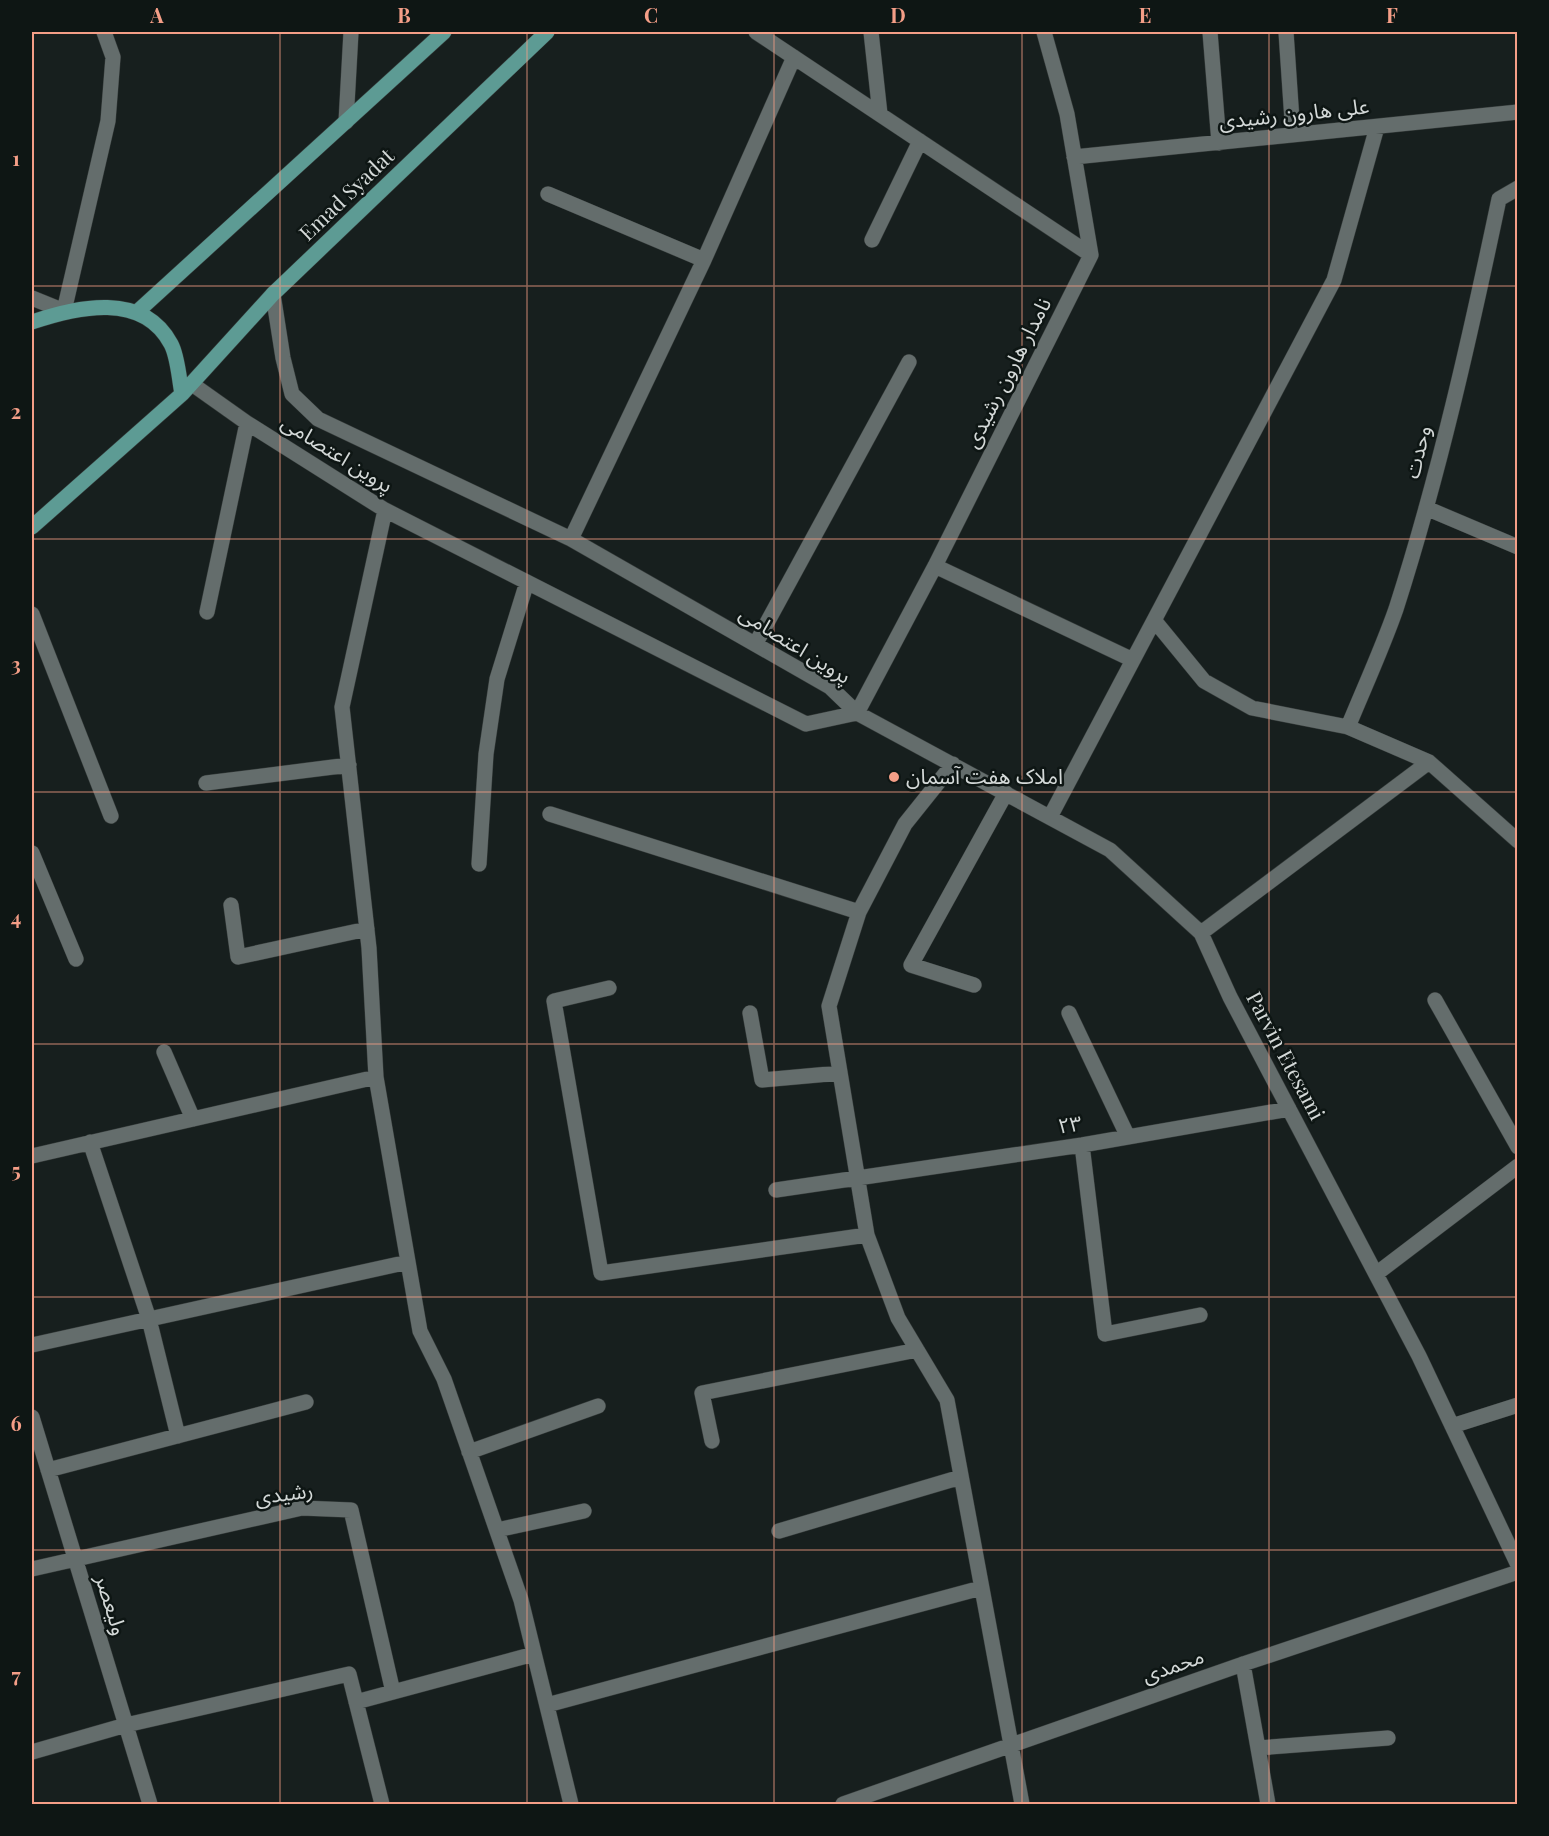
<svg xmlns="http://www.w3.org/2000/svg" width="1549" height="1836" font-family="'Playfair Display','Noto Sans Arabic',serif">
<rect width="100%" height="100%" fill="#171f1e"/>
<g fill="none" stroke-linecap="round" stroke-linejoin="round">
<!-- minor casing -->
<g stroke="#353b3a" stroke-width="16">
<path id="minor" d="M756 32 1091 255
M871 32 880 114
M1044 32 1067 114 1091 255 935 566 857 713 1110 850 1201 933 1230 997 1419 1356 1518 1565
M1210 32 1219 143
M1286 32 1293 135
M346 122 351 32
M1074 157 1518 112
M548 194 704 260
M872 240 920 141
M32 298 64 311 108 121 113 57 104 32
M192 384 247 423 385 510 806 724 857 713 830 687 571 539 318 419 292 394 283 358 273 294
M1426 508 1518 547
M385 510 342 707 369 948 376 1077 420 1331 444 1379 521 1600 571 1804
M571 539 704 260 794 57
M935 566 1133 660
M207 612 247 423
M32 614 111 816
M1154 620 1204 681 1252 708 1348 727 1429 762 1518 841
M756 643 909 362
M1348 727C1364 688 1382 649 1396 609 1439 475 1470 337 1499 199L1518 188
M953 764 905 824 859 912 829 1006 867 1235 898 1318 947 1400 1022 1804
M206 783 349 765
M550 814 859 912
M1050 817 1334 280 1377 127
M32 853 76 959
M479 864 486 754 497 679 527 582
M231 905 238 957 367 929
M1201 933 1429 762
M974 985 911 965 1006 793
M609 988 554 1001 601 1273 867 1235
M1435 1000 1518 1147
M750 1013 762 1080 840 1073
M1069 1013 1128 1137
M164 1052 193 1119
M90 1142 149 1319 178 1436
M1082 1145 1105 1334 1200 1315
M32 1156 376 1077
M776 1190 1082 1145 1289 1109
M1376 1274 1518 1166
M32 1345 408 1262
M32 1417 150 1804
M1452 1426 1518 1405
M712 1441 702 1393 917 1350
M469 1452 598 1406
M48 1470 306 1402
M497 1530 584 1511
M779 1531 961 1477
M32 1569 302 1508 351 1510 393 1692
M1243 1664 1268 1804
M356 1702 534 1654
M547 1705 981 1588
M1258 1748 1388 1738
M32 1752 126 1725 349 1674 382 1804
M843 1804 1243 1664 1518 1572"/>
</g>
<!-- major casing -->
<g stroke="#353b3a" stroke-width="16">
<path id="major" d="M137 312 444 32
M32 322C76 307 143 291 171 344 178 357 179 379 182 394L32 527
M182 394 273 294 547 32"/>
</g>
<!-- minor -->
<use href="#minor" stroke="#646d6c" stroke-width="15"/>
<!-- major -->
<use href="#major" stroke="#5d9b94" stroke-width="15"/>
</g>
<!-- grid -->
<path fill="none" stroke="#f49e87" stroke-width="1.5" stroke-opacity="0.55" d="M280 32V1804M527 32V1804M774 32V1804M1022 32V1804M1269 32V1804M32 286H1518M32 539H1518M32 792H1518M32 1044H1518M32 1297H1518M32 1550H1518"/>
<!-- markers -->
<circle fill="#f49e87" stroke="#0e1614" stroke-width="2" cx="894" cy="777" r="6"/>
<g text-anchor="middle" stroke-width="5" stroke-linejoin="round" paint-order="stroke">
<!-- street labels -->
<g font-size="21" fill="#d4d9d8" stroke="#0e1614">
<text transform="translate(1294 114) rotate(-6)" y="7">علی هارون رشیدی</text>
<text transform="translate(347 195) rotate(-44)" y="7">Emad Syadat</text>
<text transform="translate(1008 373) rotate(-63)" y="7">نامدار هارون رشیدی</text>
<text transform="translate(1418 452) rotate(-76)" y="7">وحدت</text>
<text transform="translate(337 454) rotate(32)" y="7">پروین اعتصامی</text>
<text transform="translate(795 645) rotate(32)" y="7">پروین اعتصامی</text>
<text transform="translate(1285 1056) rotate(62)" y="7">Parvin Etesami</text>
<text transform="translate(1070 1125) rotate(-9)" y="7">۲۳</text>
<text transform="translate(284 1494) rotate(-8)" y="7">رشیدی</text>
<text transform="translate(111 1605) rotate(73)" y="7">ولیعصر</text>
<text transform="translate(1173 1666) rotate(-19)" y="7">محمدی</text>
</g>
<!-- poi labels -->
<g font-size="21" fill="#d4d9d8" stroke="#0e1614" text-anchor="start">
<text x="906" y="784">املاک هفت آسمان</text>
</g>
</g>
<!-- border -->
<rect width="1549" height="1836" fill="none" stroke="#0e1614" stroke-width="66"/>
<rect x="33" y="33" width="1483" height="1770" fill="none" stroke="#f49e87" stroke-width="2"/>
<g font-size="20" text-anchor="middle" font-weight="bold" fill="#f49e87">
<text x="157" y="23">A</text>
<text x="404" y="23">B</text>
<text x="651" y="23">C</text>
<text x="898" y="23">D</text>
<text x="1145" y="23">E</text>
<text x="1392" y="23">F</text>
<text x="16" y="166">1</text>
<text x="16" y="419">2</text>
<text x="16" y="672">3</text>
<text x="16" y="925">4</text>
<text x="16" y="1178">5</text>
<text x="16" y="1431">6</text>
<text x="16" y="1683">7</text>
</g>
</svg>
